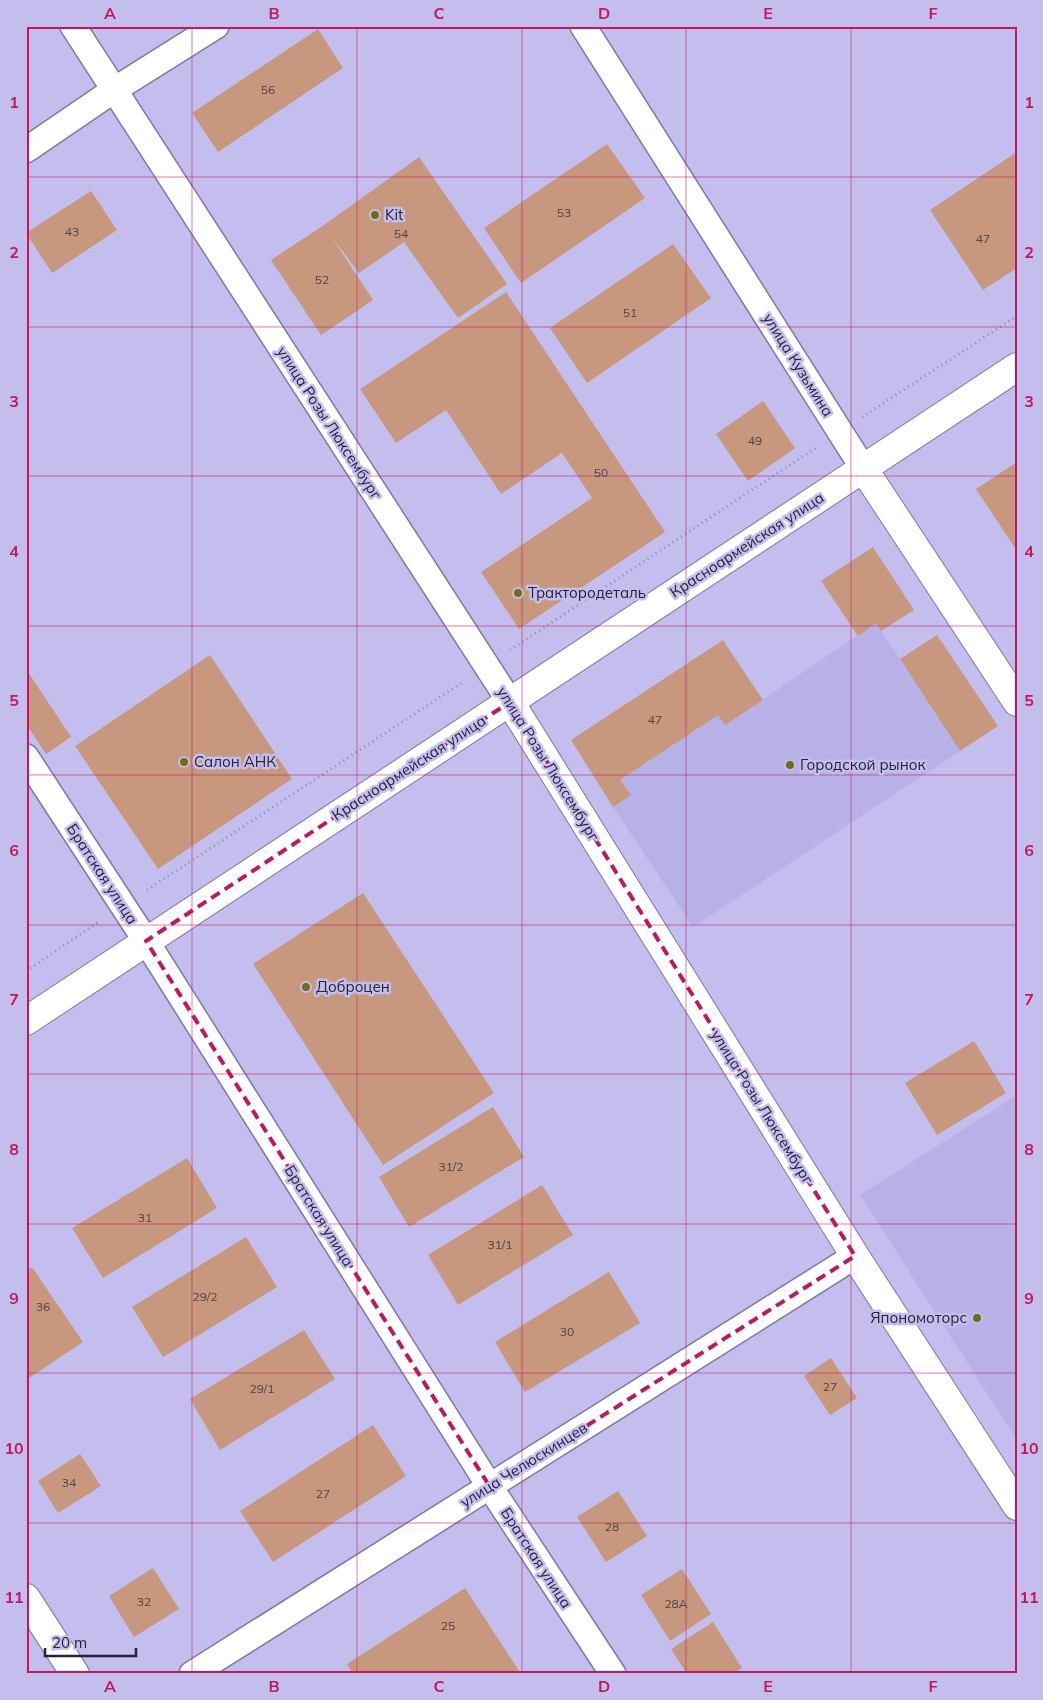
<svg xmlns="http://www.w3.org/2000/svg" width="1043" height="1700" font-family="Mulish,sans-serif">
<rect width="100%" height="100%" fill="#c3beee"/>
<!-- built -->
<path fill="#b8b1e8" d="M876 623 960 751 693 927 613 807 630 795 620 780 718 715 725 725Z
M1017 1095V1440L860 1195Z"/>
<!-- building -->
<path fill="#c7987e" d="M318 29 343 68 218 152 192 113Z
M607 144 645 198 521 283 484 228Z
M1017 152V268L983 290 930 210Z
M419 157 507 284 458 318 404 242 359 273 331 236 373 300 321 335 271 260 324 225Z
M91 191 117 230 52 273 26 233Z
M673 244 711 298 587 383 550 328Z
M506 292 665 532 519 629 481 572 592 498 562 453 501 494 446 410 396 443 360 389Z
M763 401 795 448 748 481 716 434Z
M1017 462V551L976 489Z
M873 547 914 610 881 631 876 623 858 636 821 581Z
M937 635 998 726 960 751 900 659Z
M723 640 763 700 725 725 718 715 620 780 631 795 613 807 571 740Z
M210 655 292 779 158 869 75 746Z
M26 669 71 737 46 754 26 724Z
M363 893 494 1093 383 1165 253 964Z
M974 1041 1006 1093 937 1135 905 1083Z
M493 1107 524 1157 409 1227 379 1177Z
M187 1158 217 1208 103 1278 72 1228Z
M542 1185 573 1235 458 1305 428 1255Z
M246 1237 277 1287 163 1357 132 1307Z
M32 1267 83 1342 26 1380V1271Z
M609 1272 640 1323 525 1392 495 1342Z
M304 1330 335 1379 220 1450 190 1399Z
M831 1358 857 1398 830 1415 804 1376Z
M373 1425 406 1476 273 1562 240 1511Z
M80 1454 101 1486 58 1513 38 1481Z
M618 1491 647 1536 606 1562 577 1517Z
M153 1568 179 1609 134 1637 109 1596Z
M682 1569 711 1614 670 1641 641 1595Z
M465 1588 521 1674H353L347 1664Z
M713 1622 742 1668 732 1674H687L671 1649Z"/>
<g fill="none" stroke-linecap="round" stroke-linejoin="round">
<!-- street casing -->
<g stroke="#7e78a4" stroke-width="28">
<path id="street" d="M73 26 510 702
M583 26 863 468
M26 150 114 90 216 26
M26 757 146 941 490 1487 613 1674
M192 1674 855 1256"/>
</g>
<!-- secondary casing -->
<g stroke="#7e78a4" stroke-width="30">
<path id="secondary" d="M863 468 1017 702
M510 702 855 1256 1017 1506
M26 1021 1017 367
M26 1598 75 1674"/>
</g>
<!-- path -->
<path stroke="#918cb3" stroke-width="3" stroke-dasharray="1 4" stroke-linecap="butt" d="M862 417 1017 316
M510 650 817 447
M147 890 463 682
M26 971 100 921"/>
<!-- street -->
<use href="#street" stroke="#fff" stroke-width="25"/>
<!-- secondary -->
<use href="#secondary" stroke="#fff" stroke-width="28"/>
</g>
<!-- marked area -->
<path fill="none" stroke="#c2185b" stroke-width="4" stroke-dasharray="10 6" stroke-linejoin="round" d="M510 702 855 1256 490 1487 146 941Z"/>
<!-- grid -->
<path fill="none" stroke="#c2185b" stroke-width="1" stroke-opacity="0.55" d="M192 26V1674M357 26V1674M522 26V1674M686 26V1674M851 26V1674M26 177H1017M26 327H1017M26 476H1017M26 626H1017M26 775H1017M26 925H1017M26 1074H1017M26 1224H1017M26 1373H1017M26 1523H1017"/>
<!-- markers -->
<g fill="#6e6f12" stroke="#c3beee" stroke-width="2">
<circle cx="375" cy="215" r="5"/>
<circle cx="518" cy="593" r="5"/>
<circle cx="184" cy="762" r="5"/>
<circle cx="790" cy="765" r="5"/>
<circle cx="306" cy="987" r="5"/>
<circle cx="977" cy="1318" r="5"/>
</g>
<g text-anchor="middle" stroke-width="5" stroke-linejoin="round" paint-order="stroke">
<!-- number labels -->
<g font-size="12" fill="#4e4047">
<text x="268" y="94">56</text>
<text x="564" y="217">53</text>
<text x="72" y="236">43</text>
<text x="401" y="238">54</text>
<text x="983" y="243">47</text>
<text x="322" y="284">52</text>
<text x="630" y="317">51</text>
<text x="755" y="445">49</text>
<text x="601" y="477">50</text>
<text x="655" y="724">47</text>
<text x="451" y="1171">31/2</text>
<text x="145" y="1222">31</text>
<text x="500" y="1249">31/1</text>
<text x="205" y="1301">29/2</text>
<text x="43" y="1311">36</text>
<text x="567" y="1336">30</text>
<text x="830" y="1391">27</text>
<text x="262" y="1393">29/1</text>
<text x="69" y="1487">34</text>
<text x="323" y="1498">27</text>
<text x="612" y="1531">28</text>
<text x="144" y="1606">32</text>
<text x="676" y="1608">28А</text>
<text x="448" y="1630">25</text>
</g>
<!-- poi labels -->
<g font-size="15" fill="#262335" stroke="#c3beee" text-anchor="start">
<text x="385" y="220">Kit</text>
<text x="528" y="598">Трактородеталь</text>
<text x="194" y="767">Салон АНК</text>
<text x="800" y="770">Городской рынок</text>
<text x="316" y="992">Доброцен</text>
<text x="967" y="1323" text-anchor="end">Япономоторс</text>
</g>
<!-- street labels -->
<g font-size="15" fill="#262335" stroke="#c3beee">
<text transform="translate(798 365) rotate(58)" y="5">улица Кузьмина</text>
<text transform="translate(329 423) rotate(57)" y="5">улица Розы Люксембург</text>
<text transform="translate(747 545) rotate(-33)" y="5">Красноармейская улица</text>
<text transform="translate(548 764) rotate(58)" y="5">улица Розы Люксембург</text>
<text transform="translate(409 768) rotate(-33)" y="5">Красноармейская улица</text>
<text transform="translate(102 874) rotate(57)" y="5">Братская улица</text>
<text transform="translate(762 1107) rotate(58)" y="5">улица Розы Люксембург</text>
<text transform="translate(319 1216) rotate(58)" y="5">Братская улица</text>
<text transform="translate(524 1465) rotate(-32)" y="5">улица Челюскинцев</text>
<text transform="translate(536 1558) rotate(57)" y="5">Братская улица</text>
</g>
</g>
<!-- border -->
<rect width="1043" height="1700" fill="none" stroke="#c3beee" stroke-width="55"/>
<!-- scale -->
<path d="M45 1648v8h91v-8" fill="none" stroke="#262335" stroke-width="2.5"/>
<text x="52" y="1648" font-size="15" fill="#262335" stroke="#c3beee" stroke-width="4" paint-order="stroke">20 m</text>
<rect x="28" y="28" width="988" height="1644" fill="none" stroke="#c2185b" stroke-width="2"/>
<g font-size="16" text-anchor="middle" font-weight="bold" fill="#c2185b">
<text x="110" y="19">A</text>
<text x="274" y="19">B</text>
<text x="439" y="19">C</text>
<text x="604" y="19">D</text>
<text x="768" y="19">E</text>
<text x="933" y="19">F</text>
<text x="14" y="108">1</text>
<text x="1029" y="108">1</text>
<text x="14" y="258">2</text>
<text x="1029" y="258">2</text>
<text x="14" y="407">3</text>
<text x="1029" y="407">3</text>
<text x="14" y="557">4</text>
<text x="1029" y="557">4</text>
<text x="14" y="706">5</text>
<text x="1029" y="706">5</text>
<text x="14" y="856">6</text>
<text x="1029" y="856">6</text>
<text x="14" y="1005">7</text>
<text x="1029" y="1005">7</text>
<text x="14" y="1155">8</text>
<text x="1029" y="1155">8</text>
<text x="14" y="1304">9</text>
<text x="1029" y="1304">9</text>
<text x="14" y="1454">10</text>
<text x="1029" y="1454">10</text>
<text x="14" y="1603">11</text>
<text x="1029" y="1603">11</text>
<text x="110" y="1692">A</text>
<text x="274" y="1692">B</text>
<text x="439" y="1692">C</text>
<text x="604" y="1692">D</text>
<text x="768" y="1692">E</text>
<text x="933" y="1692">F</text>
</g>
</svg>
